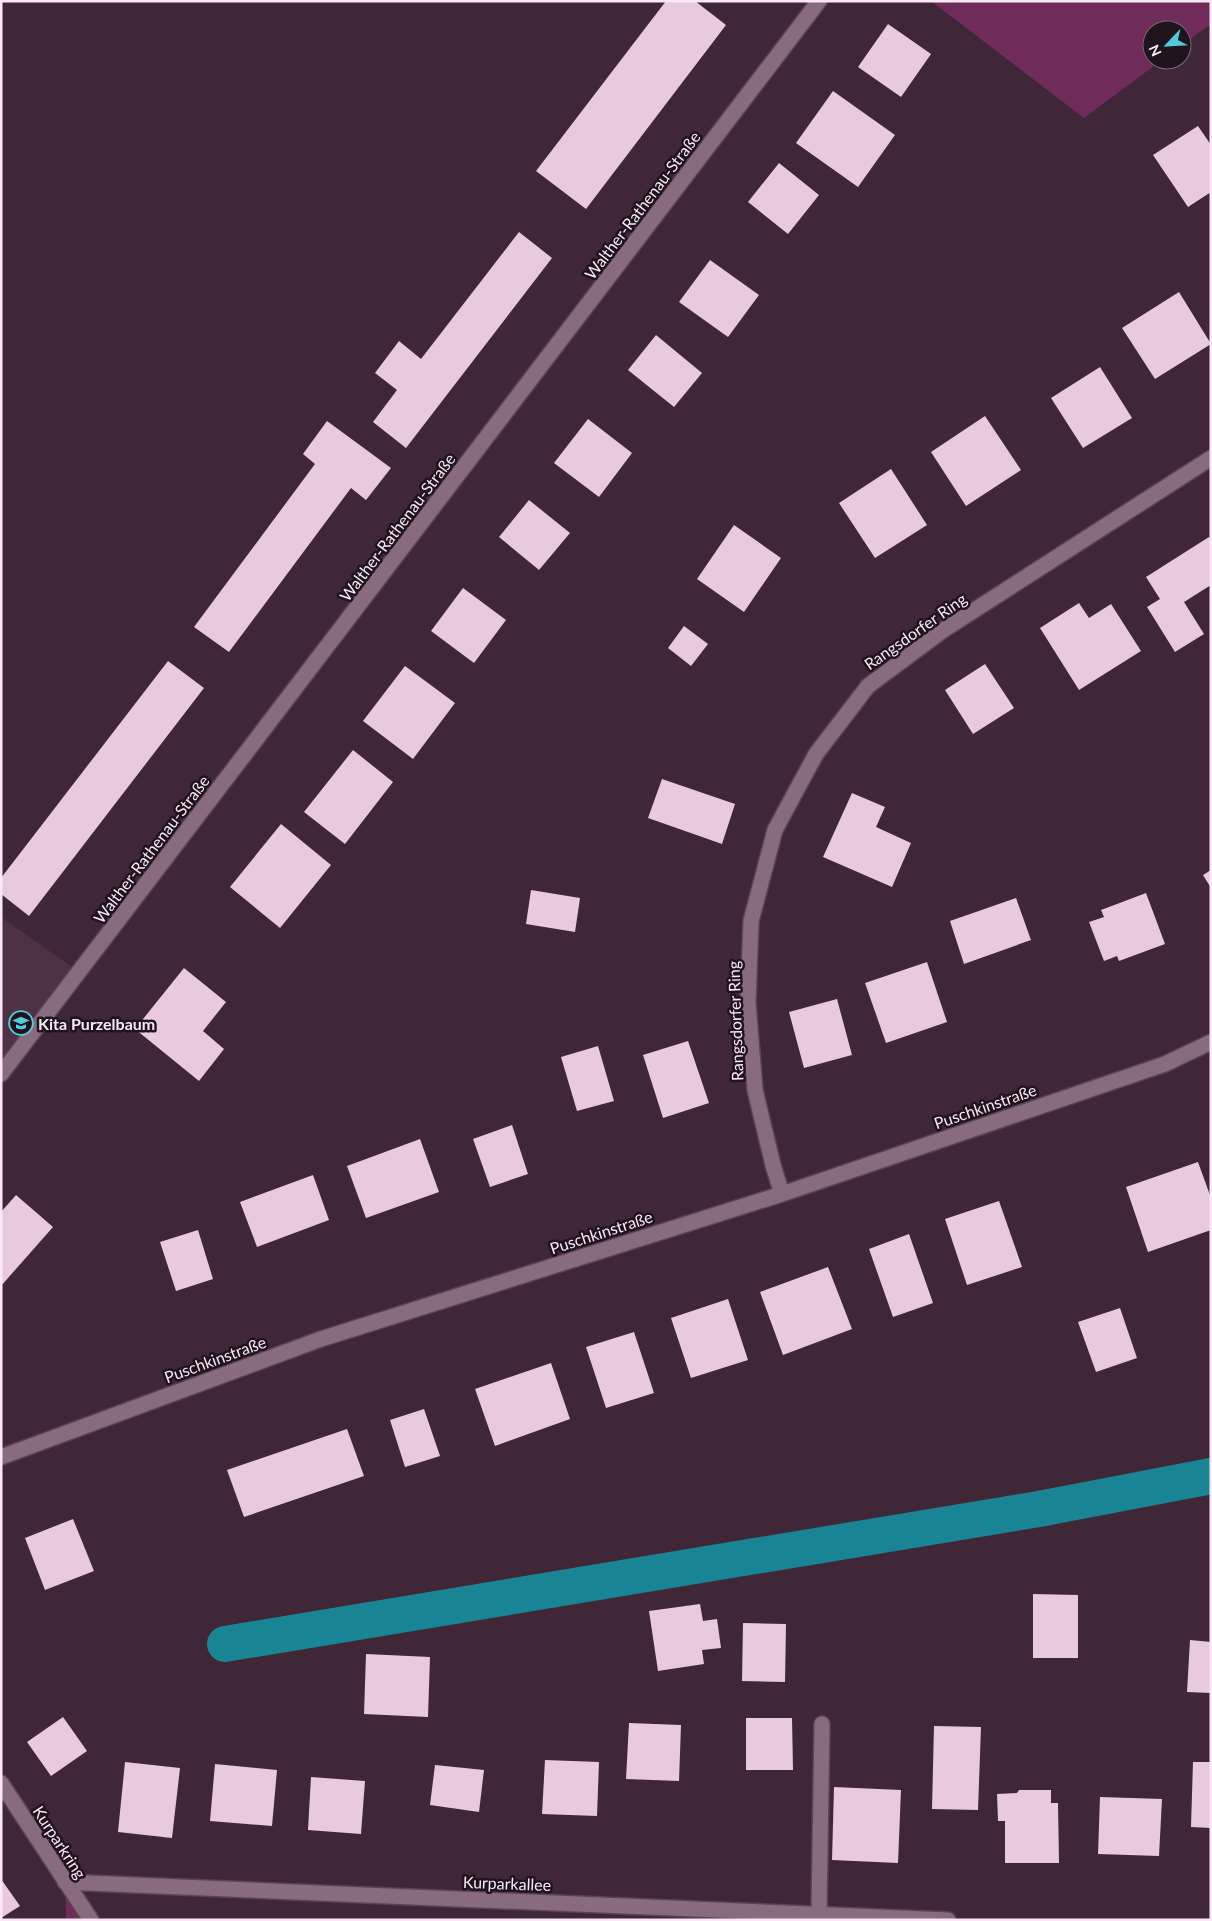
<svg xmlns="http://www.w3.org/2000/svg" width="1212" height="1921" font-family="Lato,sans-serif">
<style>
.built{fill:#4e3145}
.green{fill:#6f2c5b}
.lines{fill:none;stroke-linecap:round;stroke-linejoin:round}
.canal{stroke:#198594;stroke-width:36}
.building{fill:#e9cadd}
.lane-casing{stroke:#594452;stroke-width:18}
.street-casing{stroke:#594452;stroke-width:18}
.lane{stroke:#886b7d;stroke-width:15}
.street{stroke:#886b7d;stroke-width:15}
.labels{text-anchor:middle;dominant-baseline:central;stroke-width:5;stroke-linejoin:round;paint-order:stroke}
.street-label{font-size:16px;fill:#fae9f4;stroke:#1f141c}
.poi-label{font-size:16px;font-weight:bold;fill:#fae9f4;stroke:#1f141c;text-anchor:start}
</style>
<rect width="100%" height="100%" fill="#402737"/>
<path class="built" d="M1,917L79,972L1,1074Z"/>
<path class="green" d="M931,1H1211V24L1182,45V30H1152V60H1162L1084,118Z
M65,1882L91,1920H64L66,1918Z"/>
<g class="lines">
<path class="canal" d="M225,1644L1039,1509L1211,1476"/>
</g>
<path class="building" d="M666,1H695L726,25L586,209L536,171Z
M888,24L931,54L901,97L858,67Z
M833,91L895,135L858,187L796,143Z
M1198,126L1211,145V192L1188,207L1153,155Z
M779,163L819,195L788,234L748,202Z
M519,232L552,258L406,448L373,422L397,390L375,373L399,341L421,359Z
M710,260L759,295L728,337L679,302Z
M1179,292L1211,344L1155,379L1122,328Z
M656,335L702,373L674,407L628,370Z
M1100,367L1132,418L1083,448L1051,398Z
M985,416L1021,470L966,506L931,452Z
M588,419L632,453L599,497L554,463Z
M327,421L391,468L366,500L351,488L229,652L194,627L315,464L303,454Z
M891,469L927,525L875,558L839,503Z
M529,500L570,533L539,570L499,537Z
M734,525L781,558L744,612L697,579Z
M1209,537L1211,540V585L1184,602L1204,634L1175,652L1147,607L1160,599L1146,577Z
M463,588L506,620L474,663L431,631Z
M1079,603L1089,618L1111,604L1141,651L1079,690L1040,628Z
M684,626L708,644L691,666L668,648Z
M168,661L204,688L29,916L1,894V878Z
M985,664L1014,708L973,734L945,690Z
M405,666L455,703L413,759L363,721Z
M353,750L393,782L345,844L304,812Z
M662,779L735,804L722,844L648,818Z
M852,793L885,807L876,827L911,843L892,887L823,857Z
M281,824L331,865L280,928L230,887Z
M1211,870V888L1203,875Z
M531,890L580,898L575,932L526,924Z
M1146,893L1165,944L1119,961L1117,956L1104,961L1089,922L1104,917L1101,910Z
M1016,898L1031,940L964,964L950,921Z
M927,962L947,1022L886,1043L865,983Z
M184,968L226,1002L203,1031L224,1049L199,1081L135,1029Z
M837,999L852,1055L804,1068L789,1012Z
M688,1041L709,1103L663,1118L643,1055Z
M598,1046L614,1101L577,1111L561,1057Z
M512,1125L528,1174L490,1187L473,1139Z
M420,1139L439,1192L366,1218L347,1166Z
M1198,1162L1211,1198V1230L1148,1252L1126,1187Z
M313,1175L329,1220L257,1247L240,1202Z
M16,1195L53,1227L1,1286V1212Z
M999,1201L1022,1267L967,1285L945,1219Z
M198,1230L213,1279L176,1291L160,1242Z
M909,1234L933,1303L893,1317L869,1249Z
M828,1267L852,1329L783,1355L760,1292Z
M728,1299L748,1360L691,1378L671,1318Z
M1120,1308L1137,1358L1096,1372L1078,1322Z
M634,1332L654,1393L606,1408L586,1347Z
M551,1363L570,1419L495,1446L475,1389Z
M424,1409L440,1456L405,1467L390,1420Z
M347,1429L364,1476L244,1517L227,1470Z
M73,1519L94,1571L45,1590L25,1538Z
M1033,1594L1078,1595V1658H1033Z
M700,1604L703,1621L717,1619L721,1648L702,1650L704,1664L658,1671L649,1611Z
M743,1623L786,1624L785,1682L742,1681Z
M1190,1640L1211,1642V1693L1187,1692Z
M366,1654L430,1657L428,1717L364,1714Z
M63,1717L87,1751L51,1776L27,1742Z
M746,1718H792L793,1770H746Z
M629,1723L681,1725L679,1781L626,1779Z
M934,1726L981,1727L978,1810L932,1809Z
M545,1760L599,1762L597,1816L542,1814Z
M125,1762L180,1768L172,1838L118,1832Z
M1193,1762H1211V1828L1191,1827Z
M215,1764L277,1770L272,1826L210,1821Z
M435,1765L484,1770L479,1812L430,1805Z
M311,1777L365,1781L361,1834L308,1830Z
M834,1787L901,1790L898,1863L832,1860Z
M1019,1790H1051V1803H1058L1059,1863H1005V1821H998L997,1794L1017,1793Z
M1100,1797L1162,1799L1159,1856L1098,1854Z
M1,1879L20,1906L1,1918Z"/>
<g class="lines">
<g class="lane-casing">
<path id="lane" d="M819,1914L822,1724"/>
</g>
<g class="street-casing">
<path id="street" d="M1,1074L819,1
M782,1194L773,1165L755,1090L748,1003L751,921L775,830L816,754L868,686L942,631L1211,458
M1,1457L321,1339L782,1194L1165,1064L1211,1042
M1,1783L91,1920
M65,1882L948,1920"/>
</g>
<use href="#lane" class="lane"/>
<use href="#street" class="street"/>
</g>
<defs>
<g id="school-ring" transform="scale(1.25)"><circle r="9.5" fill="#1f141c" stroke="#54cadd" stroke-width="1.5"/><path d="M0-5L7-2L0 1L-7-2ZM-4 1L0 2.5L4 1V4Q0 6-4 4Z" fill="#54cadd"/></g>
</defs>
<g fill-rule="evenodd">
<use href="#school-ring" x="21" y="1023"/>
</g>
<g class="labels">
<g class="street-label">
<text transform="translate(642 205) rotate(-53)">Walther-Rathenau-Straße</text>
<text transform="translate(397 527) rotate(-53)">Walther-Rathenau-Straße</text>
<text transform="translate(915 631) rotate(-35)">Rangsdorfer Ring</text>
<text transform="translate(151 849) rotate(-53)">Walther-Rathenau-Straße</text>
<text transform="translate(735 1021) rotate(-92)">Rangsdorfer Ring</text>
<text transform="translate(985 1106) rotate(-19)">Puschkinstraße</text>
<text transform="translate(601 1232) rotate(-18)">Puschkinstraße</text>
<text transform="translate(215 1359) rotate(-20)">Puschkinstraße</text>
<text transform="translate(60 1842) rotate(57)">Kurparkring</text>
<text transform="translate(507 1883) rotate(2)">Kurparkallee</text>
</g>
<g class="poi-label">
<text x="38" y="1023">Kita Purzelbaum</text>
</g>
</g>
<rect width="1212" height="1921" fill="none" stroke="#fae9f4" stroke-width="5"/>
<g transform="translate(1167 45) rotate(245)"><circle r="24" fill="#1f141c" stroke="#776972"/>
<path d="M0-4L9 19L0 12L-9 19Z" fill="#54cadd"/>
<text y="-8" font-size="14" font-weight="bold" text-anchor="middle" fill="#fae9f4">N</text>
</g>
</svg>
